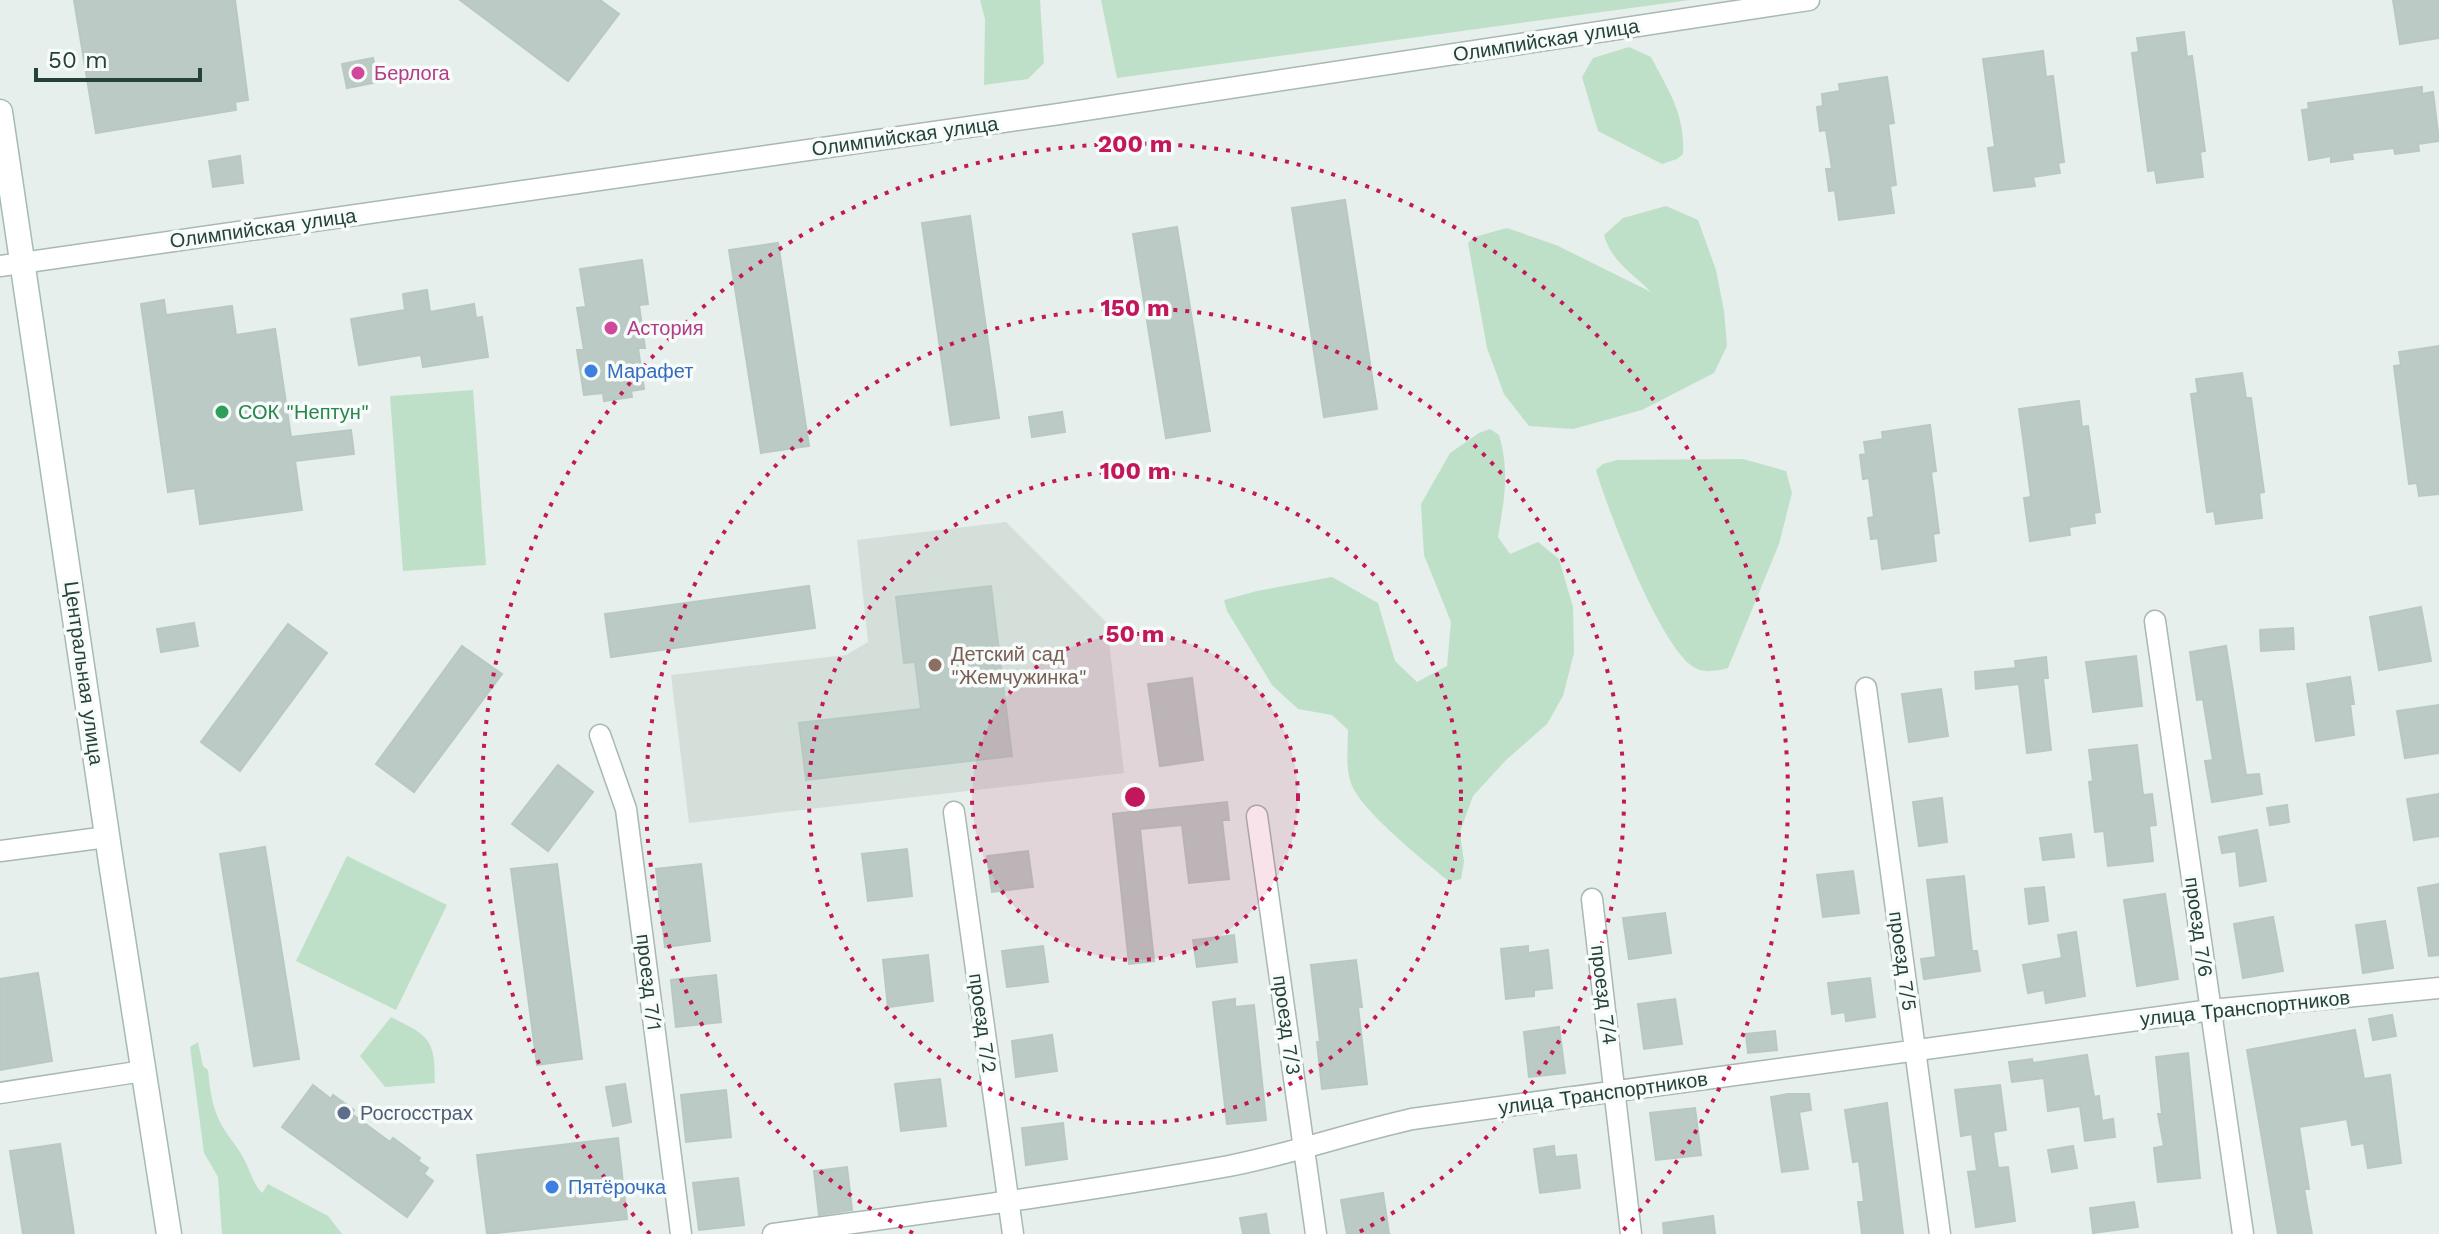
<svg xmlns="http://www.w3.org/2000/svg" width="2439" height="1234" font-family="'Work Sans',sans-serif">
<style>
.built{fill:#d4dfda}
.green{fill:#bfe0c8}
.building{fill:#bbcac4;stroke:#b8c9c2;stroke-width:2}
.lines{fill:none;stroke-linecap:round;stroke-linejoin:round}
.street-casing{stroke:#a8b8b2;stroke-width:23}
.secondary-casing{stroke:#a4bbb3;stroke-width:27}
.street{stroke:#fff;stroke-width:20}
.secondary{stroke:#fff;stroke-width:24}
.ring{fill:none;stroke:#c2185b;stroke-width:4;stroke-dasharray:4 8}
.hotel-dot{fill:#d1479c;stroke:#f7fbf9;stroke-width:3}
.shop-dot{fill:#3f7fe0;stroke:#f7fbf9;stroke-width:3}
.leisure-dot{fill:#2e9e5b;stroke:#f7fbf9;stroke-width:3}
.education-dot{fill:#8d6e63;stroke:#f7fbf9;stroke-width:3}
.service-dot{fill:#5c6f8a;stroke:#f7fbf9;stroke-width:3}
.labels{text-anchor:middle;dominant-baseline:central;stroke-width:7;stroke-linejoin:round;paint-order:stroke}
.street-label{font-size:20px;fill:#24423a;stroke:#f7fbf9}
.hotel-label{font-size:20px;fill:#b23c85;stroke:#f7fbf9;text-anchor:start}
.shop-label{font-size:20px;fill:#366cbe;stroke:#f7fbf9;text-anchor:start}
.leisure-label{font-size:20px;fill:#27864d;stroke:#f7fbf9;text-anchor:start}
.education-label{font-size:20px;fill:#785e54;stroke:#f7fbf9;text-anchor:start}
.service-label{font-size:20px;fill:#4e5e75;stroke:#f7fbf9;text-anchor:start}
.centre{fill:#c2185b;stroke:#f7fbf9;stroke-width:4}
.ring-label{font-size:24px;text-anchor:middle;font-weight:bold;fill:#c2185b;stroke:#f7fbf9;stroke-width:7;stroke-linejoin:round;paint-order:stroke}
</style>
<rect width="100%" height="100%" fill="#e6efeb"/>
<path class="built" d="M1006,522L1107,623L1124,773L689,823L671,675L846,655L868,642L857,540Z"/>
<path class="green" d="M980,0H1040L1044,63L1028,79L984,85L985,19Z
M1101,0H1690L1117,78Z
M1629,47L1651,57C1669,92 1685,113 1683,154L1677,159L1662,164L1598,131L1582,77L1593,58Z
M1666,206L1698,220L1716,270L1724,311L1727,346L1714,373L1642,410L1573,429L1529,426L1504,394L1487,348L1468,243L1474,237L1507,228L1556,245L1651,292C1634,274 1612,263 1604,235L1623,218Z
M473,390L486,565L403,571L390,396Z
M1490,429L1499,435C1510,471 1504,501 1498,537L1510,554L1538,542L1559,559L1573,607L1574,653L1563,696L1547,724L1506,760L1473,796L1460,832L1464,862L1461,879L1450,882C1425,862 1365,814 1352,786C1345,770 1348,748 1348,730L1332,715L1298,709L1272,685L1227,611L1224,600L1257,591L1332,577L1378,603L1395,661L1417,682L1447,666L1451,622L1424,555L1421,504L1450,453L1479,433Z
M1743,459L1786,471L1792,493L1779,544L1728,668C1717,671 1702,674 1692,666C1659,643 1608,511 1596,470L1603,464L1617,460Z
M347,856L447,905L396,1010L296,961Z
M391,1017C429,1036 435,1038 435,1083L385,1087L360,1056Z
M198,1042L203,1066L208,1070C210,1090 212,1108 222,1126C229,1138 238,1147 244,1159C250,1170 253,1184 262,1193L268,1184L328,1216L342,1234H222L218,1177L204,1153L190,1047Z"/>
<path class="building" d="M74,0H235L248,100L235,102L236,110L96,133Z
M460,0H600L619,14L568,81Z
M2393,0H2439V38L2400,44Z
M2184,32L2187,57L2192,56L2205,151L2200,152L2203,177L2157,183L2155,170L2148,171L2132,53L2139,52L2137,38Z
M2043,51L2046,77L2053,76L2064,162L2058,163L2060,173L2033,177L2035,186L1994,191L1988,148L1995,147L1983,59Z
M373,58L378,82L347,88L342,64Z
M1887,77L1894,123L1888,124L1896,185L1890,186L1894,213L1839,220L1835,190L1829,191L1826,169H1832L1826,130L1820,131L1817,107L1823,106L1822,94L1840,91L1839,84Z
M2422,87V94L2433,92L2439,141L2418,144L2419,151L2395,154L2394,148L2352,153L2353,159L2331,162V156L2309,160L2302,110L2309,109L2308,103Z
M240,156L243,183L213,187L209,161Z
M1345,200L1377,409L1324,417L1292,208Z
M970,216L999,418L951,425L922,223Z
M1177,227L1210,431L1166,438L1133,234Z
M778,243L809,446L761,453L729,250Z
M642,260L648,304L639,305L645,348H638L644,389L631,391L632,397L604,401L603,393L584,395L577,350H584L577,308L586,307L580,269Z
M427,290L430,312L474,304L476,318L482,317L488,357L423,367L421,355L359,365L351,319L405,310L403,294Z
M164,300L166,315L232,306L236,335L275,329L291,437L351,430L354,454L295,461L302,510L200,524L195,488L168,492L141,304Z
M2439,346V494L2419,496L2417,483L2409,484L2394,366L2401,365L2399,352Z
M2242,373L2246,398H2251L2256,434L2264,492L2259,493L2262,518L2216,524L2214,511L2207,512L2191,394L2198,393L2196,379Z
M2079,401L2082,427L2088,426L2100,512L2094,513L2095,523L2069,527L2070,535L2030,541L2024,498L2031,497L2019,409Z
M1062,412L1065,432L1032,437L1029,417Z
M1930,425L1936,471L1931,472L1939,533L1933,534L1936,561L1882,569L1878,538L1871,539L1868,518L1874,517L1869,478L1863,479L1860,455L1866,454L1864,442L1883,439L1882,432Z
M809,586L815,628L611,657L605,614Z
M991,586L1012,756L806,780L799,723L921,709L915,662L904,663L896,597Z
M2421,607L2431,661L2379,670L2370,617Z
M194,623L198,646L161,652L157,629Z
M288,624L327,653L240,771L201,742Z
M2293,628L2294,649L2261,651L2260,630Z
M462,646L502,674L414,792L376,764Z
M2226,646L2246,775L2259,774L2262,794L2212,802L2205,761L2213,760L2203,699L2197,700L2190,652Z
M2136,656L2142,706L2093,712L2086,662Z
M2046,657L2048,678H2043L2051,750L2027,753L2019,684L1976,689L1975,672L2016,668L2015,661Z
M2350,677L2354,704H2350L2354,735L2316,741L2307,684Z
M1192,678L1203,760L1160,766L1148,684Z
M1941,689L1948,736L1909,742L1902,694Z
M2439,705V753L2405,758L2397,711Z
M2137,745L2143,795L2152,794L2156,825L2149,826L2153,861L2108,866L2104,831L2095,832L2089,782L2093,781L2089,750Z
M558,765L593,792L548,851L512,824Z
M2439,794V836L2414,840L2407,799Z
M1942,798L1947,842L1919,846L1913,802Z
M1227,802L1229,820H1222L1229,879L1189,883L1182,825L1140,829L1154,961L1129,964L1113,814Z
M2287,805L2289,822L2270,825L2267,808Z
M2257,830L2266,881L2240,886L2236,851L2222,853L2219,837Z
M2071,834L2074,857L2043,860L2040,838Z
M265,847L299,1059L254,1066L220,854Z
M907,849L912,896L868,901L862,854Z
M1028,851L1033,887L992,892L987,856Z
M557,864L582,1059L537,1065L511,869Z
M701,864L710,941L665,947L656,869Z
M1853,871L1859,913L1823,917L1817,875Z
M1964,876L1972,951H1977L1980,971L1924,979L1921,959L1936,957L1927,880Z
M2439,884V955L2429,956L2418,888Z
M2044,887L2048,921L2029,924L2025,889Z
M2165,894L2178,979L2137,986L2124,900Z
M1665,913L1671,953L1629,959L1623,918Z
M2273,917L2283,971L2243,978L2234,924Z
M2385,921L2393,968L2363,973L2356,925Z
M2076,932L2085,996L2046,1003L2044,990L2028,993L2023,965L2062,958L2058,935Z
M1234,935L1237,962L1197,967L1193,940Z
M1043,946L1048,982L1007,987L1002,951Z
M1528,946V953L1548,950L1552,988L1534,990V996L1506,999L1501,949Z
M928,955L933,1001L888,1007L883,960Z
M1356,960L1362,1007H1358L1367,1084L1322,1089L1317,1042H1320L1311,965Z
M38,973L52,1061L0,1070V979Z
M716,975L721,1022L676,1027L671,980Z
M1870,978L1875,1017L1846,1021L1845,1012L1832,1014L1828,983Z
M1235,999V1007L1254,1005L1266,1120L1227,1124L1213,1002Z
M1675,999L1682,1044L1644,1049L1638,1004Z
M2392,1015L2396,1036L2373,1040L2369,1019Z
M1559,1027L1565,1073L1529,1077L1524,1032Z
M2355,1030L2364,1079L2390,1075L2401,1163L2368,1168L2364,1143L2352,1145L2347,1119L2299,1127L2309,1189H2304L2312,1234H2278L2247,1050Z
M1775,1031L1777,1050L1748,1053L1746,1034Z
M1052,1035L1057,1071L1016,1077L1012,1041Z
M2188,1053L2200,1178L2158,1182L2154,1148L2164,1146L2158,1114H2162L2156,1057Z
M2087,1055L2094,1097L2099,1096L2102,1121L2113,1119L2115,1137L2085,1141L2080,1106L2048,1111L2044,1078L2012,1082L2009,1062L2032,1059L2033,1063Z
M940,1079L946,1126L901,1131L895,1084Z
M625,1084L631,1122L613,1126L606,1087Z
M313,1085L331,1099L333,1095L354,1110L352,1114L390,1142L393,1138L420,1158L418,1161L428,1168L424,1174L433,1181L407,1217L282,1127Z
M2000,1085L2006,1130L1993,1132L1998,1168L2008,1167L2015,1221L1976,1227L1968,1172L1977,1171L1972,1134L1961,1136L1955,1090Z
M726,1090L731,1137L686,1142L681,1095Z
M1788,1094H1809L1811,1110L1799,1112L1808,1169L1782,1172L1771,1097Z
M1887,1103L1903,1234H1862L1858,1202H1864L1859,1161L1853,1162L1845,1110Z
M1695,1108L1701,1155L1656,1160L1650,1113Z
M1063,1123L1067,1159L1026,1165L1022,1128Z
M618,1138L627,1219L487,1234L477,1155Z
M60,1144L74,1234H23L10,1151Z
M1554,1146L1555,1157L1576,1155L1580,1188L1540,1193L1534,1149Z
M2073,1146L2077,1168L2052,1172L2048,1150Z
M847,1167L852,1210L819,1215L814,1171Z
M738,1178L744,1225L699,1230L693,1183Z
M1383,1193L1389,1234H1347L1341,1200Z
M2134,1202L2138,1227L2093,1233L2090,1208Z
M1266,1214L1269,1234H1243L1240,1218Z
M1713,1216L1715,1234H1664L1663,1223Z"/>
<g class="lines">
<g class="street-casing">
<path id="street" d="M0,266L1059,114L1809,0
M2155,621L2243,1234
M1866,688L1940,1234
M600,735L626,809L681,1234
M954,812L1013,1234
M1257,816L1316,1234
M0,851L107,837
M1592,899L1631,1234
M0,1093L143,1071
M773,1234C926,1213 1078,1193 1229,1166C1291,1154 1350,1133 1412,1119L2211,1010L2439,988"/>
</g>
<g class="secondary-casing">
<path id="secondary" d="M0,112L112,869L169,1234"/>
</g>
<use href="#street" class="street"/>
<use href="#secondary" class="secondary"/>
</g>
<circle cx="1135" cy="797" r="163" fill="#c2185b" fill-opacity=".12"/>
<g class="ring">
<circle cx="1135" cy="797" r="163"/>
<circle cx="1135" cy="797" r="326"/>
<path d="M913 1233A489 489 0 1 1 1357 1233"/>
<path d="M650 1234A653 653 0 1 1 1620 1234"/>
</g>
<g class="hotel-dot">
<circle cx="358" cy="73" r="8"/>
<circle cx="611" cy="328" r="8"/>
</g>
<g class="shop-dot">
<circle cx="591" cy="371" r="8"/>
<circle cx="552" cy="1187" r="8"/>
</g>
<circle class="leisure-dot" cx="222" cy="412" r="8"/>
<circle class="education-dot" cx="935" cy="665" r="8"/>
<circle class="service-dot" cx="344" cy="1113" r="8"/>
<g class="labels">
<g class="street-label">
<text transform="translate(1546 40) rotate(-9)">Олимпийская улица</text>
<text transform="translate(905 136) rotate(-8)">Олимпийская улица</text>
<text transform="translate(263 228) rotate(-8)">Олимпийская улица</text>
<text transform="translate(84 673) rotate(82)">Центральная улица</text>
<text transform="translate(2199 927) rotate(82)">проезд 7/6</text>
<text transform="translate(1903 961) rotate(82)">проезд 7/5</text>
<text transform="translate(649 982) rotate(83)">проезд 7/1</text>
<text transform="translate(1604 995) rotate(83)">проезд 7/4</text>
<text transform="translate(2245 1008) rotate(-6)">улица Транспортников</text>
<text transform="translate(983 1023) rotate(82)">проезд 7/2</text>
<text transform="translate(1287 1025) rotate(82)">проезд 7/3</text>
<text transform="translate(1603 1093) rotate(-8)">улица Транспортников</text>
</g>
<g class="hotel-label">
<text x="374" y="73">Берлога</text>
<text x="627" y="328">Астория</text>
</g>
<g class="shop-label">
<text x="607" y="371">Марафет</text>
<text x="568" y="1187">Пятёрочка</text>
</g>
<g class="leisure-label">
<text x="238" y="412">СОК "Нептун"</text>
</g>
<g class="education-label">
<text x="951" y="654">Детский сад<tspan x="951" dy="23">"Жемчужинка"</tspan></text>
</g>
<g class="service-label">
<text x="360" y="1113">Росгосстрах</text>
</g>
</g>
<circle cx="1135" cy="797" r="12" class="centre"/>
<g class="ring-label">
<text x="1135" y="152">200 m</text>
<text x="1135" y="316">150 m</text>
<text x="1135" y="479">100 m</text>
<text x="1135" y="642">50 m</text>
</g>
<path d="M36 68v12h164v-12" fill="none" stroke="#24423a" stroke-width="4"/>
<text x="48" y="68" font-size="24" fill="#24423a" stroke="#f7fbf9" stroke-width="6" paint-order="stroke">50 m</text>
</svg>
